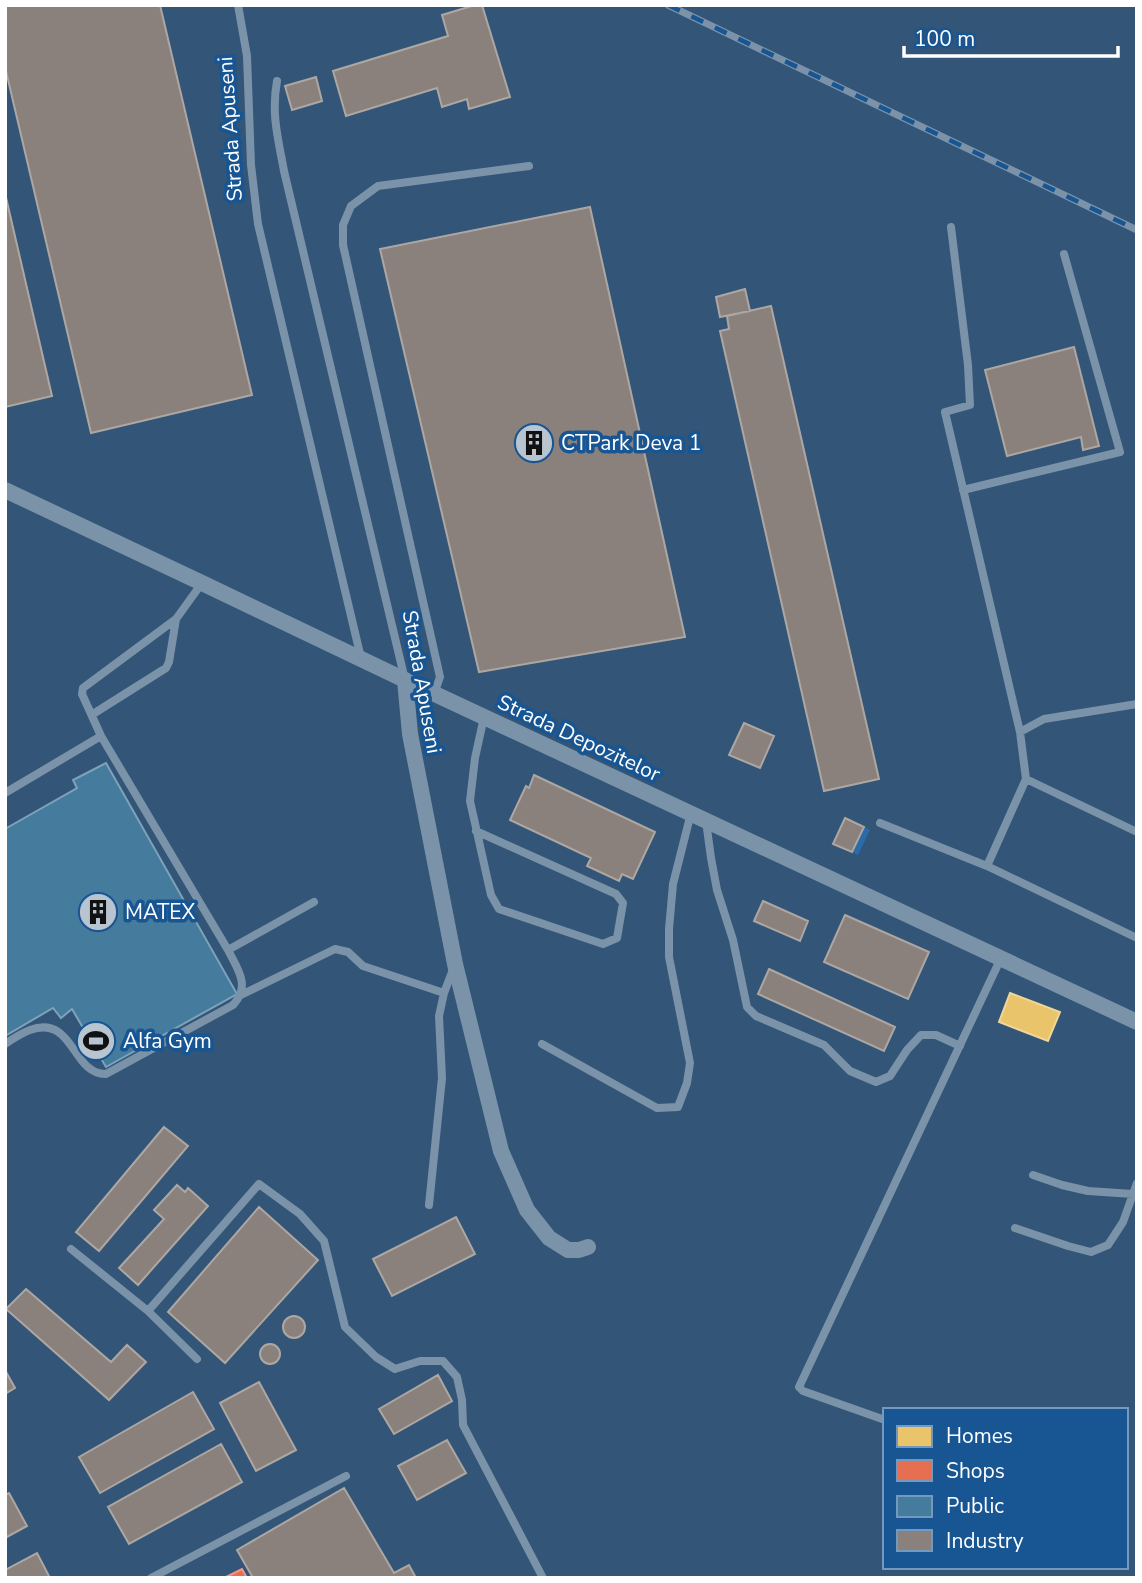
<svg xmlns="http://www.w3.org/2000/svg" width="1142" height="1583" font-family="'Nunito Sans',sans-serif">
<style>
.green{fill:#2a6ca9}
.homes{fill:#e9c46a;stroke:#f0d697;stroke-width:2}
.shops{fill:#e76f51;stroke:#ee9a85;stroke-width:2}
.public{fill:#457b9d;stroke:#7da3ba;stroke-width:2}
.industry{fill:#8a817c;stroke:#ada7a3;stroke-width:2}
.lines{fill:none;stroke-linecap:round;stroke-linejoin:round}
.service{stroke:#7b93a9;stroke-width:8}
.minor{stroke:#7b93a9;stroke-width:16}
.rail-casing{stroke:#7c92a9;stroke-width:7}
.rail{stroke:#175593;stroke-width:4.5;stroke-dasharray:13;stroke-linecap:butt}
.labels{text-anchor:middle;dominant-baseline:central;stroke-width:7;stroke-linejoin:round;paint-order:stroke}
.street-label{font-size:21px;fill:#fff;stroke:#175593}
.poi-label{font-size:21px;fill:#fff;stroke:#175593;text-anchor:start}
</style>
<rect width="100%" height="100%" fill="#357"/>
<path class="green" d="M864,827L870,830L858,855L852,852Z"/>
<path class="homes" d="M1010,993L1060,1012L1048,1041L999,1022Z"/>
<path class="shops" d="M242,1569L247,1578H224Z"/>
<path class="public" d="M106,763L237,994L106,1067L72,1009L61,1018L53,1008L5,1036V829L77,788L73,780Z"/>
<path class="industry" d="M5,5H160L252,395L91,433L5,67Z
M475,5H482L510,97L469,109L467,99L442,107L437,88L346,116L333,71L448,36L442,15Z
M316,77L322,101L292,110L285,86Z
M5,193L52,396L5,407Z
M590,207L685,637L479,672L380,249Z
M745,289L750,311L720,317L716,297Z
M771,306L879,779L824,791L720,331L729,329L727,316Z
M1074,347L1099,446L1083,450L1081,437L1007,456L985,370Z
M744,723L774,736L760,768L729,755Z
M534,775L655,832L633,879L622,874L619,881L587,866L591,858L510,820L526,786L529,788Z
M845,818L864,827L852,852L833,844Z
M763,901L808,921L800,941L754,921Z
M845,915L929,952L908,999L824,962Z
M769,969L895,1027L884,1051L758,994Z
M164,1127L188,1146L99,1251L76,1232Z
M177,1185L185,1192L188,1188L208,1206L138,1285L119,1268L164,1219L154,1210Z
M259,1207L318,1260L225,1363L168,1312Z
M456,1217L475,1254L392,1296L373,1259Z
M26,1289L111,1362L127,1345L146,1362L109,1400L6,1309Z
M283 1327a11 11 0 1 1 22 0a11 11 0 1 1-22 0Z
M260 1354a10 10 0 1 1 20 0a10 10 0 1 1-20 0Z
M5,1370L15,1388L5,1394Z
M438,1375L452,1401L394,1434L379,1409Z
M259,1382L296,1450L256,1471L220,1403Z
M193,1392L214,1429L100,1493L79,1457Z
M447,1440L466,1473L417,1500L398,1466Z
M221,1444L242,1482L129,1544L108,1507Z
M344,1488L394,1573L409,1565L416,1578H253L237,1550Z
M9,1493L27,1526L5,1538V1495Z
M37,1553L50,1578H5V1570Z"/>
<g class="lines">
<path class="service" d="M238,5L247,56L251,165L258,224L361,658
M277,81C271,114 278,138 284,171L405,680
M963,490L1120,452L1064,254
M434,694L440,677L343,245V225L351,206L378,186L529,166
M93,714L166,668L169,662L176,619
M1020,732L1044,719L1137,704
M1026,779L1137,832
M5,793L101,736
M706,821L711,858L717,890L733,940L747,1007L756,1016L824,1045L850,1071L876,1082L890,1076L907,1050L921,1035H936L960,1046
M880,823L987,866L1026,779L1020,732L945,412L970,405L968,365L951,227
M476,831L616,894L623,903L617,938L603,944L499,909L491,895L470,801L475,758L484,717
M987,866L1137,938
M228,950L314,902
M241,995L335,949L348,952L363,966L444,993
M5,1044C13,1039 21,1033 30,1030C74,1014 72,1075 106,1074L233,1005C251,986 238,970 228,950L101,736L82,694L83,688L176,619L202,583
M542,1044L657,1108L678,1107L687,1083L690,1063L669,957V929L673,884L691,813
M1033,1175L1062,1185L1088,1191L1133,1194L1137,1183
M429,1205L442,1078L439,1016L444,993L454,967
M1015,1228L1068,1246L1091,1252L1108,1245L1123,1222L1133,1194
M71,1249L148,1311L197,1359
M148,1311L259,1184L300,1214L324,1241L345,1327L376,1357L395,1369L420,1361H443L457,1377L462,1400L463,1425L543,1578
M885,1420L803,1391L799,1387L1001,958
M151,1578L346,1476"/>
<path class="minor" d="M5,490L202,583L405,680L1137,1022
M405,680L410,734L455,964L501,1151L527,1210L549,1238L568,1250H579L588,1247"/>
<g class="rail-casing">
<path id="rail" d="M668,5L1137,230"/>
</g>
<use href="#rail" class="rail"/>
</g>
<defs>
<g id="building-disc" transform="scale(2.0125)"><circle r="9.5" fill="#b8c4cf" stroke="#175593"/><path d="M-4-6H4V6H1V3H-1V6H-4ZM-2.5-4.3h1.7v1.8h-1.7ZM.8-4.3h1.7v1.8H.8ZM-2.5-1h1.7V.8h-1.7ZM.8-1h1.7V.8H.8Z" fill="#111"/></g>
<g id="stadium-disc" transform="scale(2.0125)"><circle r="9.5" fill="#b8c4cf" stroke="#175593"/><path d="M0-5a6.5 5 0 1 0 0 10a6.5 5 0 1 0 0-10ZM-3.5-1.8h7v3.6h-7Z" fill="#111"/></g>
</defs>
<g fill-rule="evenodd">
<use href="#building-disc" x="534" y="443"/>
<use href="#building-disc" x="98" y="912"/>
<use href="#stadium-disc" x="96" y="1041"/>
</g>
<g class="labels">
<g class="street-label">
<text transform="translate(230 129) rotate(-94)">Strada Apuseni</text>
<text transform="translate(422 682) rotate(80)">Strada Apuseni</text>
<text transform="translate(579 738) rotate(25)">Strada Depozitelor</text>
</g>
<g class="poi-label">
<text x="561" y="443">CTPark Deva 1</text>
<text x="125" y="912">MATEX</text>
<text x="123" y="1041">Alfa Gym</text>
</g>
</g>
<rect width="1142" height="1583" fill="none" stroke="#ffffff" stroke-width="14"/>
<rect x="883" y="1408" width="245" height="161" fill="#175593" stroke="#7499be" stroke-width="2"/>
<rect x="897" y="1426" width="35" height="21" fill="#e9c46a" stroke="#7499be" stroke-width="2"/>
<text x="946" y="1443" font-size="21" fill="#ffffff">Homes</text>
<rect x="897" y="1460" width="35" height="21" fill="#e76f51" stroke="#7499be" stroke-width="2"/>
<text x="946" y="1478" font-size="21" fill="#ffffff">Shops</text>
<rect x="897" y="1496" width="35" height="21" fill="#457b9d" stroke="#7499be" stroke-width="2"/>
<text x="946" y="1513" font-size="21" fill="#ffffff">Public</text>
<rect x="897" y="1530" width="35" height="21" fill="#8a817c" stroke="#7499be" stroke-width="2"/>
<text x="946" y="1548" font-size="21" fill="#ffffff">Industry</text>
<path d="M904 46v10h214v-10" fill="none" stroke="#ffffff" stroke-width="3.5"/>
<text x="914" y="46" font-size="21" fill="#ffffff" stroke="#175593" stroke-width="5" paint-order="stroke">100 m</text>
</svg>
